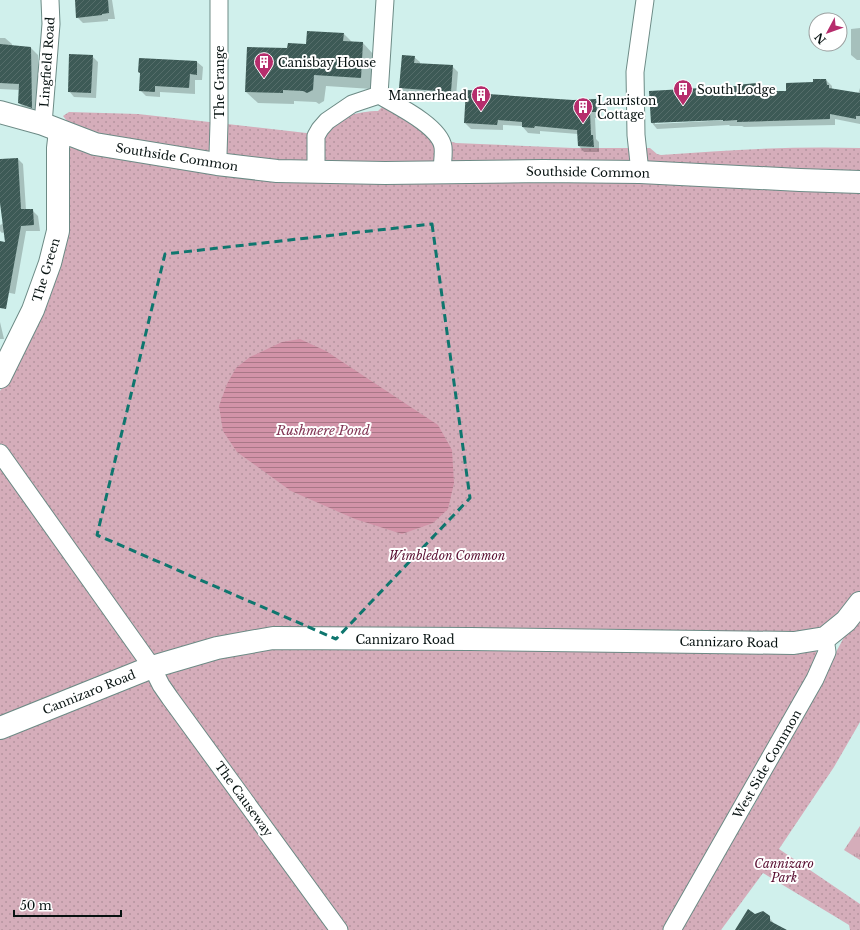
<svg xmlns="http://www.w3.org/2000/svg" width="860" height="930" font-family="'Libre Baskerville',serif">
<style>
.grass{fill:url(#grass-tufts)}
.park{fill:url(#park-dots)}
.water{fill:url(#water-rules)}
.shadow{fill:#0003;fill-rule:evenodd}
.building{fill:url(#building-hatch)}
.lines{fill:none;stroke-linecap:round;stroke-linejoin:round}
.street-casing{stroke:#6c8a85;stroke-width:19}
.secondary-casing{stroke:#6c8a85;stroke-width:24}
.street{stroke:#fff;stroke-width:17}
.secondary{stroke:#fff;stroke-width:22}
.marked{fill:none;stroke:#0f766e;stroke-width:3;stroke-dasharray:8 5;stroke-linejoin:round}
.labels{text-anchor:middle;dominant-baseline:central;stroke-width:4;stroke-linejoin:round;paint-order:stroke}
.street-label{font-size:12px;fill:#071211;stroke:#fff}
.poi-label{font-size:12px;fill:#071211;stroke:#fff;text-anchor:start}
.park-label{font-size:12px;font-style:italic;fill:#5a1032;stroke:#fff}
.water-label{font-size:13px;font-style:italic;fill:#833655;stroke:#fff}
</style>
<defs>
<pattern id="grass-tufts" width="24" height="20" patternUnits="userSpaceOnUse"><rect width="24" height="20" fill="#d5adba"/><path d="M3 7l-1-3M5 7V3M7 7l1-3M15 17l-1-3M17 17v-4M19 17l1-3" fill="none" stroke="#b5949f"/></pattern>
<pattern id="park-dots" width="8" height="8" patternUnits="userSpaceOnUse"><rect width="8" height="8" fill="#d5adba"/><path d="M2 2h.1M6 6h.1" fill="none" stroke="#b5949f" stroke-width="1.8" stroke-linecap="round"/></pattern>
<pattern id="water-rules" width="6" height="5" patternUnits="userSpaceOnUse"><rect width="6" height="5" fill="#d293a8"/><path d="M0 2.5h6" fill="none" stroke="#a87787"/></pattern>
<pattern id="building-hatch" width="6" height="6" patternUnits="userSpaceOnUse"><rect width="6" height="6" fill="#3d5a56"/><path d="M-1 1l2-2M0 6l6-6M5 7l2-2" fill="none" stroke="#556d6a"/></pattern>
</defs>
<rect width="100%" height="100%" fill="#d0f0ec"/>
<path class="grass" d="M860,826V860L844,850Z"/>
<path class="park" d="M384,105L415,124L429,136L456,143L573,148H650L657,154L661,155C728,150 794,146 860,148V175L262,161L99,137L68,122L63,116L69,112L138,114L324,135C333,117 360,111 378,111Z
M69,147L104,156L235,176L291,183L622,178L860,188V593L816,640L817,660L664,930H0V391L44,309L67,153Z
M860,613V722L834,767L779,849L860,904V930H850L849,925L763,873L721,930H678L753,807L850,626Z"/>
<path class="water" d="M300,339L326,351L438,425L452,450L454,483L448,509L433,523L402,534L355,519L291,491L237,452L223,431L219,406L227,384L236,368L250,357L282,342Z"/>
<path class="shadow" d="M76,0H112L115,19H108V21L83,23L77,17Z
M860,28V60H857L851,55V29Z
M344,34L352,42L363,43L374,55L372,89L326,86L324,101L319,104L316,102L294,101V104L258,103L246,92L288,50Z
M0,38H5L12,44V46L31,48L38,55V114L26,110L19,103L20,90L0,89Z
M92,56L98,62L96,98L74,97L69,91Z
M414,57L420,62V64L452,66L458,72L456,97L406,93L400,88Z
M197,62L203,67L202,80H195V94L160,92V97L146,96L140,90L141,74L139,72Z
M826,80L832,86V89L858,94L860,88V124L835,119V125L744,127L742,126H730L729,125L657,129L652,123L737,87L757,84L764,92H787ZM728,118V120L655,124V122Z
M488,92L490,95L573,101L596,100L601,106L602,117L595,118L596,139L599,142V152H584L579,146L578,134L540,131V134L528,133L522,126L503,125V130L471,129L465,123Z
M18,159L23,164L26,210H32L38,216L40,231H26L15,294L0,291V242L6,243L5,232L2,233L0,231V225L6,222L0,190V160Z
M0,322L4,339H0Z
M755,915L769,917L775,925L785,930H736Z"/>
<path class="building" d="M75,0H108L109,13L102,14V15L76,18Z
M307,31L344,33L343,41L363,42L361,78L314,75L313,90L307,93L303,91L283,90V93L245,92L247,47L287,48L288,43L306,44Z
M0,44L31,47L32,108L18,103L19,84L0,83Z
M69,54L93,55L91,93L68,92Z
M402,55L415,56L414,63L453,65L451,92L399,88Z
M139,58L197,61V75L190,74L189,88L155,86V92L139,91L140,73L138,72Z
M813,79H826L827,85H829V88L860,93V116H856V119L830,114V119L737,122V120L723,121V120L651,123L649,91L736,86V85L757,83L758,87H760L761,91H786V83L813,82Z
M466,90L488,91V94L543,98L573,100L596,99L597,112H590L591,135H593L594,147L578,146L577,130L535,126L534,128L522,127V122L498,120L497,125L464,123Z
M18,158L21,209H33L34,225L21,226L6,309L0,308V241L5,242L0,203V159Z
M748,909L755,914L763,911L770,916V921L787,930H735Z"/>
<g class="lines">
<g class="street-casing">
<path id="street" d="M385,0L379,95C396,105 440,126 443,147C444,155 442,164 442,172
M43,124L51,24L50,0
M217,164L218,155L219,123V0
M316,171V136L320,129L327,121L352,104L379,95
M640,172L636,135L635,72L645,0
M0,453L152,667L161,685L170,698L339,930
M672,930L815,679L827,652L825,638"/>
</g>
<g class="secondary-casing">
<path id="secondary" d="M0,112L43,124L95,144L217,164L277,171L385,173L543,171L640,172L800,180L860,182
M0,377L33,310L50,263L58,231V148L60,131
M0,728L152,667L217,648L273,638L470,639L794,643L825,638L846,621L860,603"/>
</g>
<use href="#street" class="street"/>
<use href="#secondary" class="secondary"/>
</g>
<path class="marked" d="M432,224L470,498L336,639L97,535L165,254Z"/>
<defs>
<g id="building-pin" transform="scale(1)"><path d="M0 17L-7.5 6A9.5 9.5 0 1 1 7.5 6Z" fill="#b62d6c" stroke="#fff"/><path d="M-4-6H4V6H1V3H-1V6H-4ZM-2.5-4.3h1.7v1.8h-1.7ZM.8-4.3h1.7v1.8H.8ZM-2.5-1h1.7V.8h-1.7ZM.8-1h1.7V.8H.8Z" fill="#fff"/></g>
</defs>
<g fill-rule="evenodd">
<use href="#building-pin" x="264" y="62"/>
<use href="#building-pin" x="683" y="89"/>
<use href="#building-pin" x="481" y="95"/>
<use href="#building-pin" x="583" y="107"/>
</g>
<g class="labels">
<g class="street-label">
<text transform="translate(47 62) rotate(-86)">Lingfield Road</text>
<text transform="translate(219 82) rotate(-90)">The Grange</text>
<text transform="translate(177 157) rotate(9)">Southside Common</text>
<text transform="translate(588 172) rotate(1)">Southside Common</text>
<text transform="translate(46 270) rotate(-73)">The Green</text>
<text x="405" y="639">Cannizaro Road</text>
<text transform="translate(729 642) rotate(1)">Cannizaro Road</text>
<text transform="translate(89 692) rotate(-22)">Cannizaro Road</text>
<text transform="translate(767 764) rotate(-60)">West Side Common</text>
<text transform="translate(244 799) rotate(54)">The Causeway</text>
</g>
<g class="poi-label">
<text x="278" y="62">Canisbay House</text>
<text x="697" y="89">South Lodge</text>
<text x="467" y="95" text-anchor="end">Mannerhead</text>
<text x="597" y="100">Lauriston<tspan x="597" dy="14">Cottage</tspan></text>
</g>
<g class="park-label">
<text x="447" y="555">Wimbledon Common</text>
<text x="784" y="863">Cannizaro<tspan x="784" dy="14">Park</tspan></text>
</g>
<g class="water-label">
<text x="323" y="430">Rushmere Pond</text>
</g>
</g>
<g transform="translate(828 32) rotate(229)"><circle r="19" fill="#ffffff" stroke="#9ca0a0"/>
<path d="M0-3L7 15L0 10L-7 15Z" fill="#b62d6c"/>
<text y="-6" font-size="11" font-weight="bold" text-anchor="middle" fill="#071211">N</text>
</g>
<path d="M14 910v6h107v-6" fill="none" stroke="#071211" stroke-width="2"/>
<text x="20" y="910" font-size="12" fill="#071211" stroke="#ffffff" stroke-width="3" paint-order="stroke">50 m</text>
</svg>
